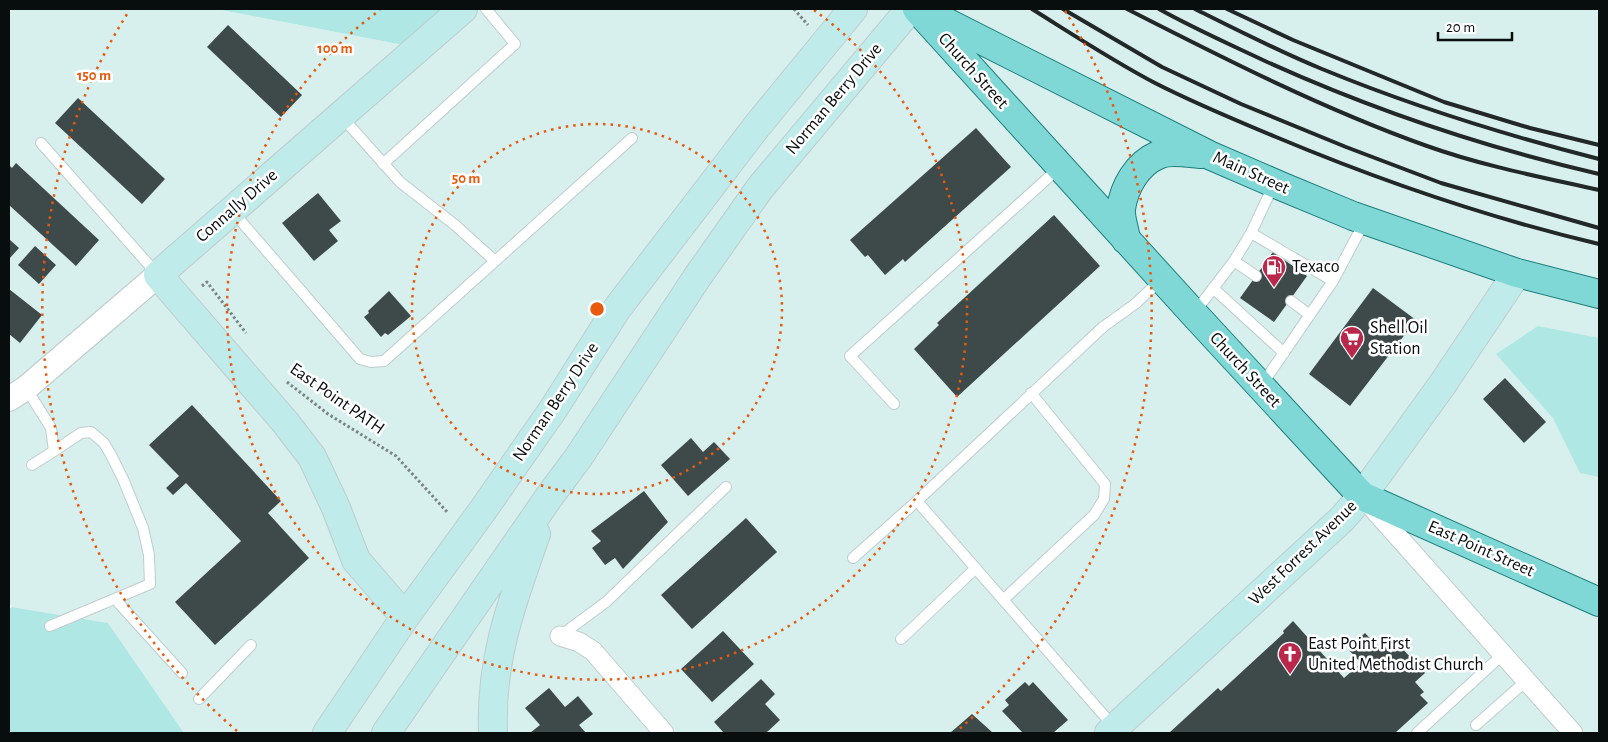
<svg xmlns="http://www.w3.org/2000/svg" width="1608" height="742" font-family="'Alegreya Sans',sans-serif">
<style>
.built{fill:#d7efed}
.green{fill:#afe7e5}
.building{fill:#3e4a4a}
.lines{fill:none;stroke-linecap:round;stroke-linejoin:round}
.service-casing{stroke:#bfcdcd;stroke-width:12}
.minor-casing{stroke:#bfcdcd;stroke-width:21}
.tertiary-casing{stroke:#bfcdcd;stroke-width:26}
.secondary-casing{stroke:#bfcdcd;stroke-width:30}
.primary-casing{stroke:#1d7f7d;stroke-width:30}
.path{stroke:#7a8484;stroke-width:3;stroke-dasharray:2.5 2.5;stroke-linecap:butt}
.service{stroke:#fff;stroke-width:10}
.minor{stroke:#fff;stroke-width:19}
.tertiary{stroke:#fff;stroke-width:24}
.secondary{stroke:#bfebea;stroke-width:28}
.primary{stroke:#7fd7d6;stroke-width:28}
.rail{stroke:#222828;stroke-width:4}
.ring{fill:none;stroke:#e8590c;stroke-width:2.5;stroke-dasharray:2.5 5}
.labels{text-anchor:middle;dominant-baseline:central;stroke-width:5;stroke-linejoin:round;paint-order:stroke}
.street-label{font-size:18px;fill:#080d0d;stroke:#fff}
.poi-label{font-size:18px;fill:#080d0d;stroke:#fff;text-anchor:start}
.centre{fill:#e8590c;stroke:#fff;stroke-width:2.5}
.ring-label{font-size:15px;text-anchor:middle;font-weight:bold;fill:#e8590c;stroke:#fff;stroke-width:5;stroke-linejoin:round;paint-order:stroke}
</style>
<rect width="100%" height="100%" fill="#ecfbfa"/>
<path class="built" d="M9,9H216L419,48L471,9H1599V733H184L108,623L12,607L9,602Z"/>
<path class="green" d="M216,9H471L419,48Z
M1538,326L1599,338V477L1580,473L1553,418L1496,354Z
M12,607L108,623L184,733H9V609Z"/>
<path class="building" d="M228,25L302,95L281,117L207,47Z
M78,98L165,179L142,204L55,123Z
M976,128L1011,167L905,262L903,259L885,275L868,255L865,257L850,240Z
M16,163L99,240L76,266L9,205V165L12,168Z
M318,193L341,221L329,230L338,241L314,261L282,223Z
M1054,215L1100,266L957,397L914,349L939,325L937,323Z
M9,239L19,248L9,259Z
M35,246L56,265L39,284L18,265Z
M1273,252L1307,276L1274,322L1240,298Z
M1373,288L1416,320L1350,406L1309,374Z
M9,289L42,315L20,343L9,334Z
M389,291L411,316L388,335L385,333L381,337L364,317L369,313L368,311Z
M1505,378L1546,422L1524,443L1483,399Z
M192,405L281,501L268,513L309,558L215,645L175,602L241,541L186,483L173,495L166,488L179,476L149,445Z
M691,438L703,452L714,442L730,459L688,496L661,465Z
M644,491L668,522L623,569L615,558L605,565L592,548L601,541L591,531Z
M746,518L777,552L692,629L661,595Z
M1293,621L1344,678L1361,663L1348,649L1365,633L1378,647L1382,644L1391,653L1399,645L1425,673L1415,682L1424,692L1420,695L1428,703L1395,733H1169L1218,688L1221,691L1284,633L1283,631Z
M723,631L754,664L712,702L681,669Z
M761,679L775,694L765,704L780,720L766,733H724L714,722Z
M1025,682L1029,686L1033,682L1068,720L1053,733H1023L1002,711L1009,705L1005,700Z
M549,688L565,707L578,696L593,714L579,725L586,733H530L540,725L525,708Z
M972,714L993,733H950Z"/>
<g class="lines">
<g class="service-casing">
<path id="service" d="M342,117L400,182L455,225L495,261
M41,143L157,274
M383,164L515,44L486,9
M233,212L360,359L371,362L384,361L632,138
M1251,233L1333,281
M1234,261L1256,276
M1213,288L1284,353
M1291,301L1310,315
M1195,312L1234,261L1251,233L1274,184
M1261,386L1333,281L1365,221
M26,388L51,428L54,451L32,465
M894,404L850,356L1059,168
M853,558L917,501
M115,599L182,673
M1003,600L1094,515L1104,499L1105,484L1031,393
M50,626L150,584L149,555L143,528L123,479L111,455L104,443L91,432L81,433L54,451
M560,636L606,602L726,487
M901,639L976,568
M199,699L251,645
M1476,725L1526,681
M1114,727L917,501L1103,327L1135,304L1162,279
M1417,733L1502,655"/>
</g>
<g class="minor-casing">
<path id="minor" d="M1368,503L1573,733
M560,636L579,642L593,651L664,733"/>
</g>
<g class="tertiary-casing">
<path id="tertiary" d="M9,399L26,388L158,275"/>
</g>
<g class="secondary-casing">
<path id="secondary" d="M405,617L356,560L336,508L312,457L285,422L158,275L463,9
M327,733L405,617L483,510L554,408L616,310L757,126L853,9
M386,733L549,497L578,458L698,276L760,188L910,9
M493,733C490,659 512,602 536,534
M1109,733L1342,519L1362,496L1442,385L1517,273"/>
</g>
<g class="primary-casing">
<path id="primary" d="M917,9L1194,314L1362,496L1599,602
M928,13L1209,155L1283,187L1353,216L1517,273L1599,294
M1126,240C1125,230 1120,218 1121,209C1124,187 1137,164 1158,155C1170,149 1187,153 1200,154"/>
</g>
<path class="path" d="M794,9L808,25
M202,286L207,282L246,333
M287,382L328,414L396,456L448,513"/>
<use href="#service" class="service"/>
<use href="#minor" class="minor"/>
<use href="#tertiary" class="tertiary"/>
<use href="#secondary" class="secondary"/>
<use href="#primary" class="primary"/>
<path class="rail" d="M1032,9C1072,34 1113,61 1155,83C1194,103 1235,120 1276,137C1381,181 1489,218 1599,244
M1063,9L1162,67L1241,104L1346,147L1441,183L1599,228
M1127,9C1225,59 1323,109 1427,146C1483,166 1541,177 1599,190
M1159,9C1193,28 1229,44 1265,61C1373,110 1483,147 1599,174
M1195,9C1237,30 1278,51 1322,69C1412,106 1505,135 1599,159
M1227,9L1293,40L1444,102L1530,128L1599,145"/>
</g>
<g class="ring">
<circle cx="597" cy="309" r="185"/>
<path d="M814 10A370 370 0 1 1 380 10"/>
<path d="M237 731A555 555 0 0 1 129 11M1065 11A555 555 0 0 1 957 731"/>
</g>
<defs>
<g id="fuel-pin" transform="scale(1.25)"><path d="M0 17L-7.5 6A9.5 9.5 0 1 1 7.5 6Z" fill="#b9284b" stroke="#fff"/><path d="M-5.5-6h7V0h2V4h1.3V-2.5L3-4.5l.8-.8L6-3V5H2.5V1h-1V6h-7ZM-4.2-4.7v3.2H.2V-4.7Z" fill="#fff"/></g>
<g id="supermarket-pin" transform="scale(1.25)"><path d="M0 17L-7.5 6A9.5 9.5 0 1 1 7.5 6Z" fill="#b9284b" stroke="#fff"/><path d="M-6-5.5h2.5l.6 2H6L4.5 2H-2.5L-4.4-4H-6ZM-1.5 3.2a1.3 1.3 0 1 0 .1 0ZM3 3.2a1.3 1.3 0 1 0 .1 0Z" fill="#fff"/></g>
<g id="church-pin" transform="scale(1.25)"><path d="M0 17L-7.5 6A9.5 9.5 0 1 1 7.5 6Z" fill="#b9284b" stroke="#fff"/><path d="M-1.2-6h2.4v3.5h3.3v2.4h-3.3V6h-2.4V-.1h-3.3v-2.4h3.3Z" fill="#fff"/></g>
</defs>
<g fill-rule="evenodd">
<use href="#fuel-pin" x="1274" y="267"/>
<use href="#supermarket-pin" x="1352" y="338"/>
<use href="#church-pin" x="1290" y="654"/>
</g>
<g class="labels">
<g class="street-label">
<text transform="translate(973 71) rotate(48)">Church Street</text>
<text transform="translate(834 99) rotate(-50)">Norman Berry Drive</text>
<text transform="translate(1251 173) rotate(24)">Main Street</text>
<text transform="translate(237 206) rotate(-41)">Connally Drive</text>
<text transform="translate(1245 370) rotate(47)">Church Street</text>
<text transform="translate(337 399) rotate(35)">East Point PATH</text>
<text transform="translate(556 402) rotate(-56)">Norman Berry Drive</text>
<text transform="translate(1481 549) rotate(24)">East Point Street</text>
<text transform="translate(1303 553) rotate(-44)">West Forrest Avenue</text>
</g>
<g class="poi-label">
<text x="1292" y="267">Texaco</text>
<text x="1370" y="328">Shell Oil<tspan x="1370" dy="21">Station</tspan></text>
<text x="1308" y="644">East Point First<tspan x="1308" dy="21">United Methodist Church</tspan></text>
</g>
</g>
<circle cx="597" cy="309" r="8" class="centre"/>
<g class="ring-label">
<text x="335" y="53">100 m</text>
<text x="94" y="80">150 m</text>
<text x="466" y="183">50 m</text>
</g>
<rect width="1608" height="742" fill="none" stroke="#080d0d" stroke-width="20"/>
<path d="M1438 32v8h74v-8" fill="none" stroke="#080d0d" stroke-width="2.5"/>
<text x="1446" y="32" font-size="15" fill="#080d0d" stroke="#ffffff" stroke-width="4" paint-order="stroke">20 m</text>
</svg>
